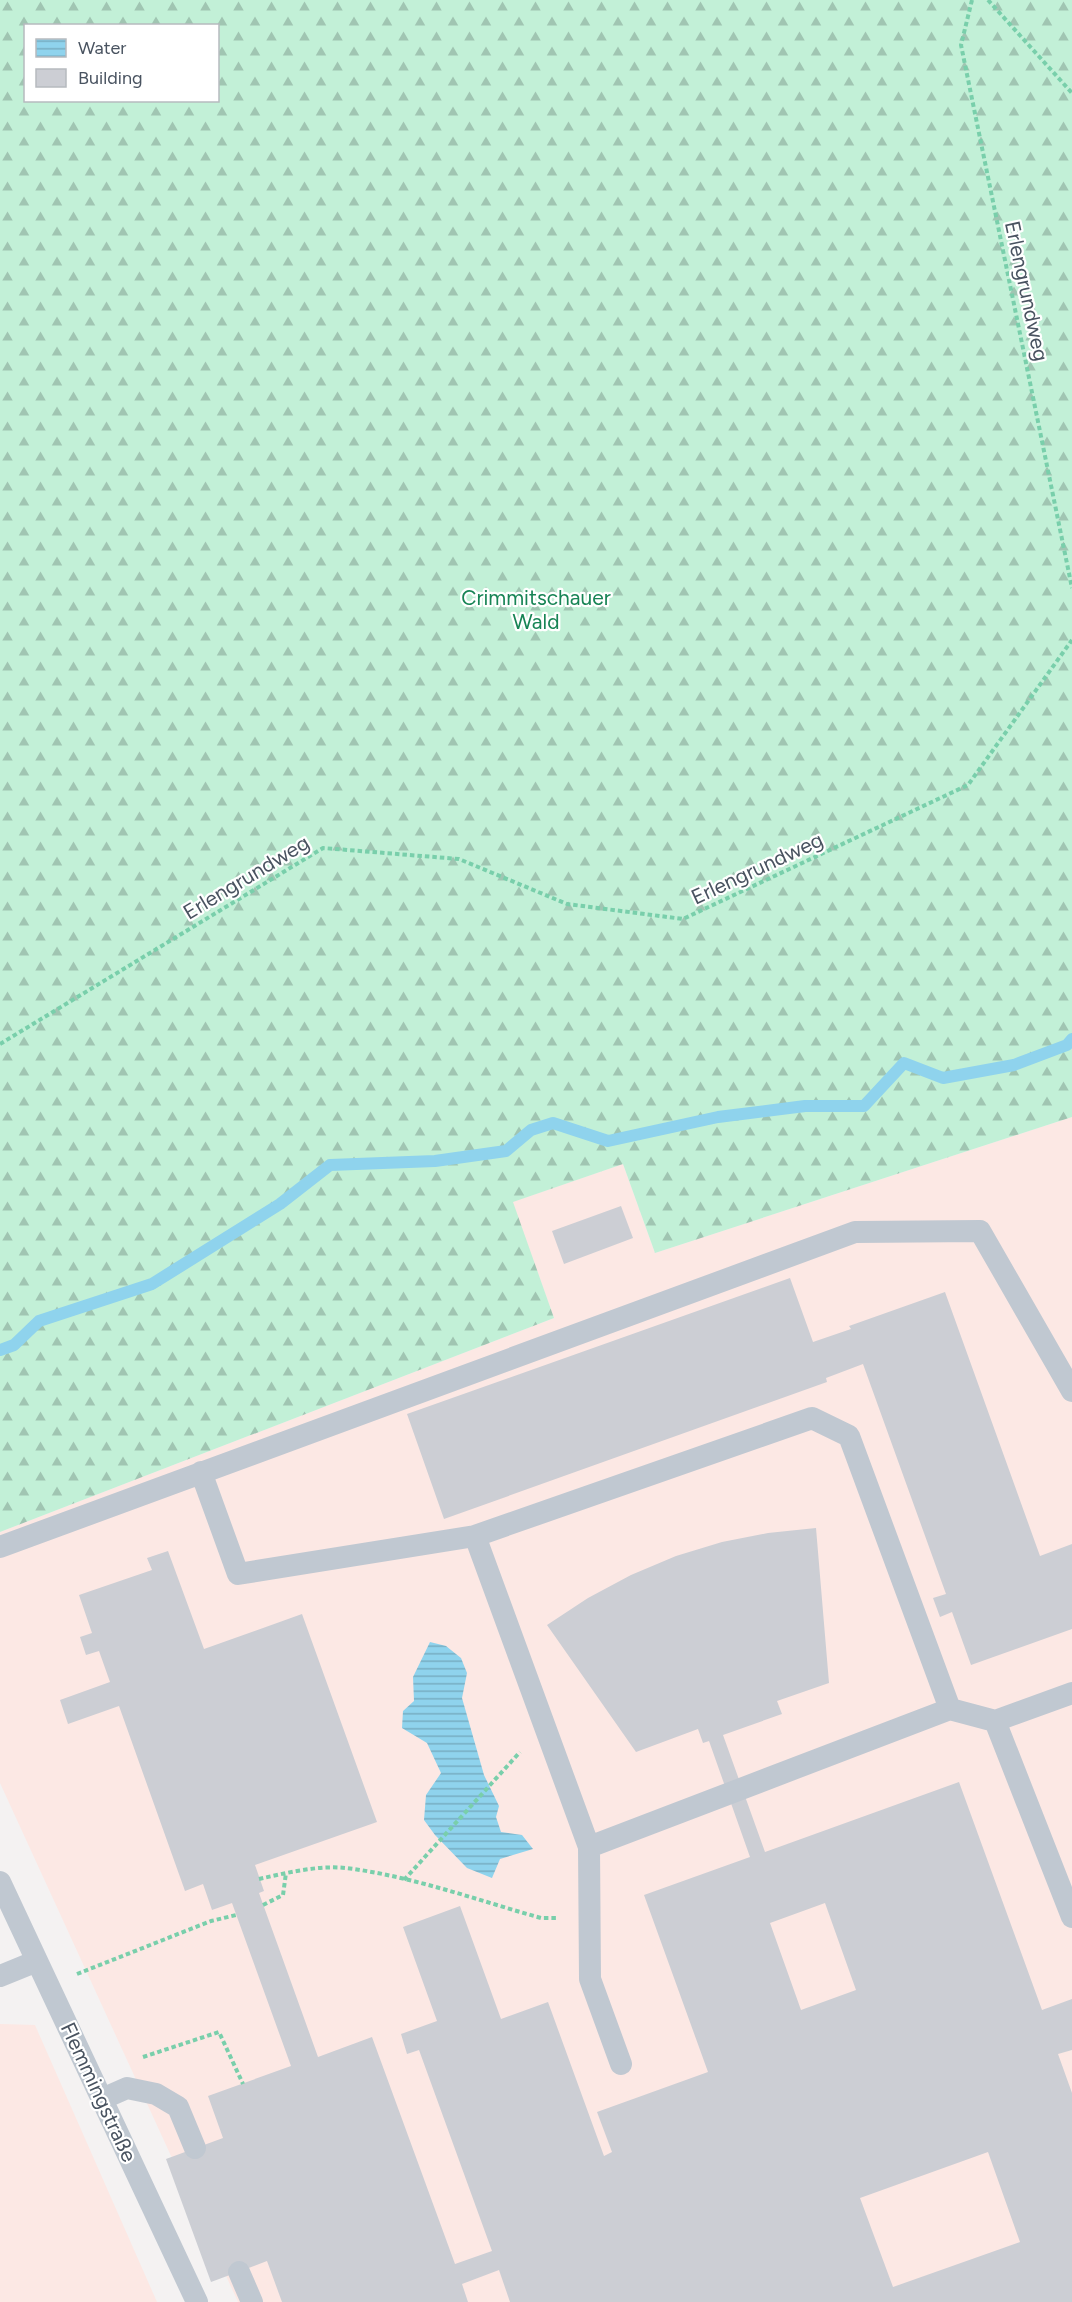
<svg xmlns="http://www.w3.org/2000/svg" width="1072" height="2302" font-family="Figtree,sans-serif">
<style>
.medical{fill:#fce8e4}
.forest{fill:url(#forest-firs);fill-rule:evenodd}
.water{fill:url(#water-rules)}
.lines{fill:none;stroke-linecap:round;stroke-linejoin:round}
.stream{stroke:#8fd3ed;stroke-width:12}
.building{fill:#ccced4;fill-rule:evenodd}
.path{stroke:#79cfab;stroke-width:4;stroke-dasharray:4.5 3;stroke-linecap:butt}
.service{stroke:#c0c8d1;stroke-width:22}
.labels{text-anchor:middle;dominant-baseline:central;stroke-width:4.5;stroke-linejoin:round;paint-order:stroke}
.street-label{font-size:21px;fill:#495360;stroke:#fff}
.park-label{font-size:21px;fill:#178455;stroke:#fff}
</style>
<defs>
<pattern id="forest-firs" width="22" height="20" patternUnits="userSpaceOnUse" patternTransform="scale(1.5)"><rect width="22" height="20" fill="#c2f0d7"/><path d="M5 1l3.5 6h-7zM16 11l3.5 6h-7z" fill="#a0c5b2"/></pattern>
<pattern id="water-rules" width="6" height="5" patternUnits="userSpaceOnUse" patternTransform="scale(1.5)"><rect width="6" height="5" fill="#8fd3ed"/><path d="M0 2.5h6" fill="none" stroke="#77aec3"/></pattern>
</defs>
<rect width="100%" height="100%" fill="#f4f2f2"/>
<path class="medical" d="M1072,1117V2302H238L0,1783V1532L554,1318L512,1202L623,1164L655,1253Z
M0,2024L35,2025L157,2302H0Z"/>
<path class="forest" d="M0,0H1072V1117L655,1253L623,1164L513,1202L554,1318L0,1532ZM26,26H218V100H26Z"/>
<path class="water" d="M430,1642L446,1646L461,1658L467,1673L462,1698L484,1775L499,1806L496,1817L501,1832L522,1835L533,1849L500,1859L492,1878L467,1868L435,1835L424,1820L426,1795L441,1773L427,1743L402,1728L403,1711L414,1701L413,1677Z"/>
<g class="lines">
<path class="stream" d="M0,1350L14,1345L39,1321L152,1284L280,1204L330,1165L435,1161L506,1151L531,1130L553,1123L608,1141L718,1117L805,1106H864L904,1063L943,1078L1014,1065L1067,1045L1072,1039"/>
</g>
<path class="building" d="M621,1206L633,1238L564,1264L552,1231Z
M790,1278L813,1342L851,1329L849,1326L945,1292L1040,1556L1072,1544V1629L971,1665L952,1612L940,1617L933,1598L946,1594L863,1364L826,1378L827,1382L444,1519L407,1414Z
M816,1528L829,1683L777,1701L782,1714L723,1735L765,1852L959,1782L1042,2010L1072,1999V2050L1058,2054L1072,2093V2302H510L499,2270L462,2284L468,2302H282L267,2261L211,2282L166,2159L223,2138L208,2096L291,2066L232,1903L212,1910L203,1884L185,1891L119,1706L68,1724L60,1700L110,1682L99,1651L86,1655L80,1637L92,1633L79,1595L152,1570L147,1558L168,1551L204,1649L302,1614L377,1822L255,1865L264,1891L259,1893L318,2057L372,2037L455,2264L492,2251L419,2050L407,2054L401,2034L437,2021L403,1927L460,1906L501,2019L548,2002L604,2156L612,2152L597,2112L708,2072L644,1895L750,1857L709,1741L703,1743L698,1729L636,1752L547,1625L588,1598L631,1575L676,1556L722,1542L768,1533ZM825,1903L856,1990L801,2010L770,1923ZM988,2152L1020,2242L893,2287L860,2198Z"/>
<g class="lines">
<path class="path" d="M972,0L961,45L1072,588
M988,0L1072,93
M0,1044L323,848L459,859L567,904L683,919L968,785L1072,640
M259,1879C286,1873 318,1865 346,1868C411,1876 477,1900 541,1918H558
M404,1880L520,1752
M263,1905L283,1895L286,1873
M77,1974L211,1921L236,1915
M143,2057L219,2032L243,2084"/>
<path class="service" d="M201,1472L238,1574L475,1536L589,1847L950,1709L995,1721L1072,1693
M475,1536L812,1418L849,1436L950,1709
M0,1547L855,1232L980,1231L1072,1391
M995,1721L1072,1917
M589,1847L590,1979L621,2064
M0,1882L197,2302
M0,1976L37,1961
M102,2099L127,2088L156,2094L178,2107L195,2148
M239,2272L252,2302"/>
</g>
<g class="labels">
<g class="street-label">
<text transform="translate(1027 291) rotate(78)">Erlengrundweg</text>
<text transform="translate(757 868) rotate(-25)">Erlengrundweg</text>
<text transform="translate(246 877) rotate(-31)">Erlengrundweg</text>
<text transform="translate(99 2092) rotate(65)">Flemmingstraße</text>
</g>
<g class="park-label">
<text x="536" y="597">Crimmitschauer<tspan x="536" dy="24">Wald</tspan></text>
</g>
</g>
<rect x="24" y="24" width="195" height="78" fill="#ffffff" stroke="#b6babf" stroke-width="1.5"/>
<rect x="36" y="39" width="30" height="18" fill="url(#water-rules)" stroke="#b6babf" stroke-width="1.5"/>
<text x="78" y="54" font-size="18" fill="#495360">Water</text>
<rect x="36" y="69" width="30" height="18" fill="#ccced4" stroke="#b6babf" stroke-width="1.5"/>
<text x="78" y="84" font-size="18" fill="#495360">Building</text>
</svg>
